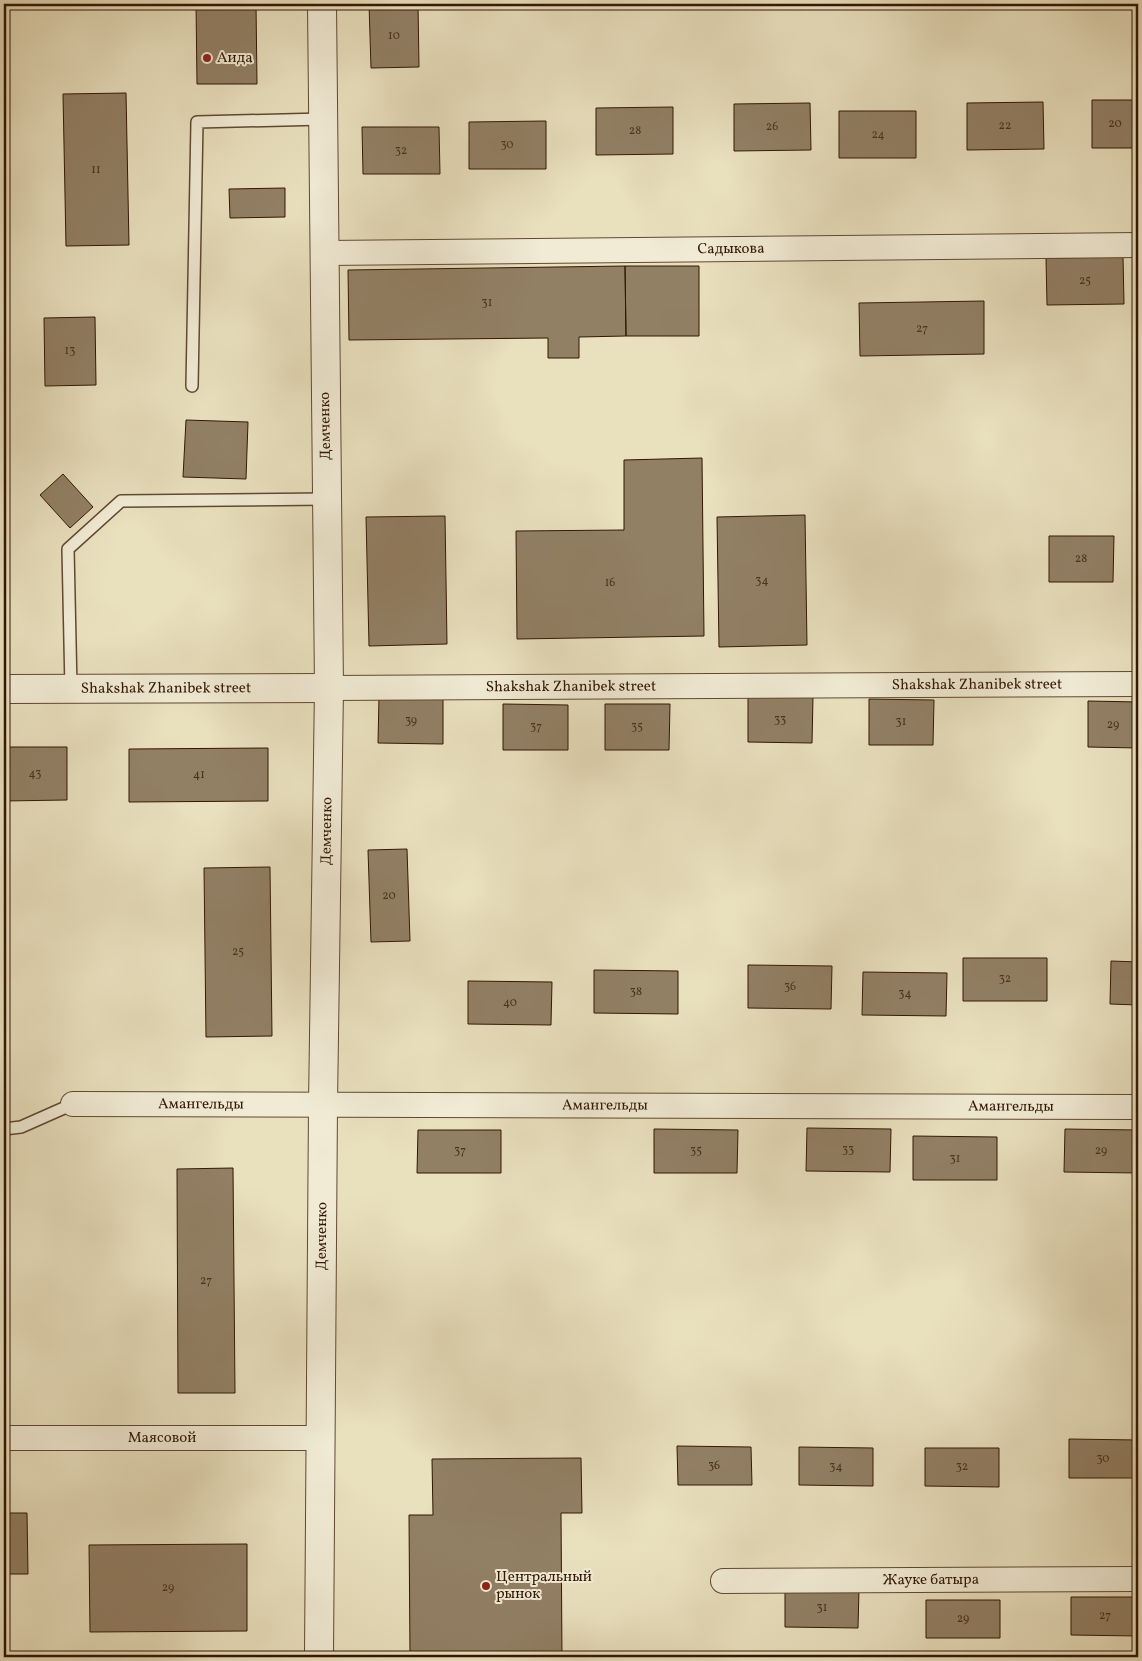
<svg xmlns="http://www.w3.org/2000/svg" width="1142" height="1661" font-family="Vollkorn,serif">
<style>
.building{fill:#928065;stroke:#331704}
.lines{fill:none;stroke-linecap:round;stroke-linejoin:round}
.service-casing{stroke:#604932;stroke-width:14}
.minor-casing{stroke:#604932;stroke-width:26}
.tertiary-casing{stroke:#604932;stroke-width:30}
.service{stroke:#f1ebd5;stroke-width:11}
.minor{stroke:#f1ebd5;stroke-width:24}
.tertiary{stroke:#f1ebd5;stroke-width:28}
.poi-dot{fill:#8f2418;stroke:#f1ebd5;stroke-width:2}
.labels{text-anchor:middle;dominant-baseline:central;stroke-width:4;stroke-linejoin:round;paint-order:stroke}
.number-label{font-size:12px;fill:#4b311c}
.poi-label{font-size:15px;fill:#331704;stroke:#f1ebd5;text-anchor:start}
.street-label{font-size:15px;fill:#331704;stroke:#f1ebd5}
</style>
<rect width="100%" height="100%" fill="#e9e0be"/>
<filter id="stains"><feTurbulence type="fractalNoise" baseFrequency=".004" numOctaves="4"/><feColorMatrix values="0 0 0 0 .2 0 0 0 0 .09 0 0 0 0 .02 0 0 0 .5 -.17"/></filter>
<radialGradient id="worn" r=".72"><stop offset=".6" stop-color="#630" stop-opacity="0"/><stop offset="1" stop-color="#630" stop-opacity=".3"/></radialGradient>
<path class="building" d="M196,4H256L257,84H197Z
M369,4H418L419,67L371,68Z
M126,93L129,245L66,246L63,94Z
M1092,100H1138V148H1092Z
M1043,102L1044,149L967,150V103Z
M810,103L811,150L734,151V104Z
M673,107V154L596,155V108Z
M839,111H916V158H839Z
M546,121V169H469V122Z
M362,127H439L440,174H363Z
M285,188V217L230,218L229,189Z
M1123,257L1124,304L1047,305L1046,258Z
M625,266L626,336L579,337V358H548V338L349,340L348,270Z
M625,266H699V336H626Z
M4,271H6L5,349H4Z
M984,301V354L860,356L859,303Z
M95,317L96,385L45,386L44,318Z
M186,420L248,422L246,479L183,477Z
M702,458L704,636L517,639L516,531L624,530V460Z
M63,474L93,507L70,528L40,495Z
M805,515L807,645L719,647L717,517Z
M445,516L447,644L369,646L366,517Z
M1049,536H1114L1113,582H1049Z
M748,696L813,697L812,743L748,742Z
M379,697L443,698V744L378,743Z
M869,699L934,700L933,745H869Z
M1088,701L1138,702V748L1088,747Z
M503,704L568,705V750H503Z
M605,704H670L669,750H605Z
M4,747H67V800L4,801Z
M268,748V801L129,802V749Z
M407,849L410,941L371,942L368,850Z
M270,867L272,1036L206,1037L204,868Z
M963,958H1047V1001H963Z
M1111,961L1138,962V1005L1110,1004Z
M748,965L832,966L831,1009L748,1008Z
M594,970L678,971V1014L594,1013Z
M863,972L947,973L946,1016L862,1015Z
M468,981L552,982L551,1025L468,1024Z
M807,1128L891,1129L890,1172L806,1171Z
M654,1129L738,1130L737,1173H654Z
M1065,1129L1138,1130V1173L1064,1172Z
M418,1130H501V1173H417Z
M913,1136L997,1137V1180H913Z
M233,1168L235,1393H178L177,1169Z
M4,1173H6L8,1397H4Z
M1069,1439L1138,1440V1478H1069Z
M677,1446L751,1447L752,1485H678Z
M799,1447L873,1448V1486L799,1485Z
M925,1448H999V1487L925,1486Z
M581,1458L582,1513H561L562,1657H410L409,1515H433L432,1459Z
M4,1513H27L28,1574H4Z
M247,1544V1631L90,1632L89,1545Z
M785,1589H859L858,1628L785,1627Z
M1071,1597H1138V1636L1071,1635Z
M926,1600H1000V1638H926Z
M31,1654V1657H4V1656Z"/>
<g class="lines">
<g class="service-casing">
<path id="service" d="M192,386L197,122L323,119
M71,689L68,549L121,501L327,499
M4,1129L21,1127L73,1104"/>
</g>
<g class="minor-casing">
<g id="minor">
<path id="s1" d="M325,253L1138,245"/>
<path id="s2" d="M329,688L1138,684"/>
<path id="s3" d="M73,1104L1138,1107"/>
<path id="s4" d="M4,1438H319"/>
<path id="s5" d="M723,1581L1138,1579"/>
</g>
</g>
<g class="tertiary-casing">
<g id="tertiary">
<path id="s6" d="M4,689L329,688"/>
<path id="s7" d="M319,1657L323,1105L329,688L322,4"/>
</g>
</g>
<use href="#service" class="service"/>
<use href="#minor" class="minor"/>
<use href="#tertiary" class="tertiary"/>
</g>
<g class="poi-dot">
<circle cx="207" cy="58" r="5"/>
<circle cx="486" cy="1586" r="5"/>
</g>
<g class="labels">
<g class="number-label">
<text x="394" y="36">10</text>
<text x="1115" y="124">20</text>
<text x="1005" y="126">22</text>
<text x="772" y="127">26</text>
<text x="635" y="131">28</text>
<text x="878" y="135">24</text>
<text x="507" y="145">30</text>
<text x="401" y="151">32</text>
<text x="96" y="170">11</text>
<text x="1085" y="281">25</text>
<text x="487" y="303">31</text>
<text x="922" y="329">27</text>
<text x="70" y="351">13</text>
<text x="1081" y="559">28</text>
<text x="762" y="581">34</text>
<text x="610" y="583">16</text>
<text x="780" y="720">33</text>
<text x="411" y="721">39</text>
<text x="901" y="722">31</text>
<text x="1113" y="725">29</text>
<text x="536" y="727">37</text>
<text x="637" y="727">35</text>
<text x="35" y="774">43</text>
<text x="199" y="775">41</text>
<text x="389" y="896">20</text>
<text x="238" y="952">25</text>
<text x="1005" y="979">32</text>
<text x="790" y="987">36</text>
<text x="636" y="992">38</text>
<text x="905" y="994">34</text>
<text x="510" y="1003">40</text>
<text x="848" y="1150">33</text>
<text x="460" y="1151">37</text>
<text x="696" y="1151">35</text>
<text x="1101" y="1151">29</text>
<text x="955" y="1159">31</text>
<text x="206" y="1281">27</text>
<text x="1103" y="1459">30</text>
<text x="714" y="1466">36</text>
<text x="836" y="1467">34</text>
<text x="962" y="1467">32</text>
<text x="168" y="1588">29</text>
<text x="822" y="1608">31</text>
<text x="1105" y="1616">27</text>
<text x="963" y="1619">29</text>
</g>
<g class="poi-label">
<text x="217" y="58">Аида</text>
<text x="496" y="1577">Центральный<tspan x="496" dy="17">рынок</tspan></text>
</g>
<g class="street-label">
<text stroke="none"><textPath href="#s1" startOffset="406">Садыкова</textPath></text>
<text transform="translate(326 426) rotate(-91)">Демченко</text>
<text stroke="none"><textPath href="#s2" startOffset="648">Shakshak Zhanibek street</textPath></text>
<text stroke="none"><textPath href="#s2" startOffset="242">Shakshak Zhanibek street</textPath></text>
<text stroke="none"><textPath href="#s6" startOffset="162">Shakshak Zhanibek street</textPath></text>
<text stroke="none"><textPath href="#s7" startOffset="826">Демченко</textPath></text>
<text stroke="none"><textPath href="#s3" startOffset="128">Амангельды</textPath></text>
<text stroke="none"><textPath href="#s3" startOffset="532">Амангельды</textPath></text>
<text stroke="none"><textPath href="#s3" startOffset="938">Амангельды</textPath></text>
<text stroke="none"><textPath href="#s7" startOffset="421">Демченко</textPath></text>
<text stroke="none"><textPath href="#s4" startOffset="158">Маясовой</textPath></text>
<text stroke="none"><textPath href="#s5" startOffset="208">Жауке батыра</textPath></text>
</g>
</g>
<rect width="1142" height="1661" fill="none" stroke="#e9e0be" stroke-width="20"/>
<rect x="5" y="5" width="1132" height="1651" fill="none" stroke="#331704" stroke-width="2.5"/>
<rect x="10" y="10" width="1122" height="1641" fill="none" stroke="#331704"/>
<rect width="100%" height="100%" filter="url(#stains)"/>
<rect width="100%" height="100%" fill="url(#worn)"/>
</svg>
